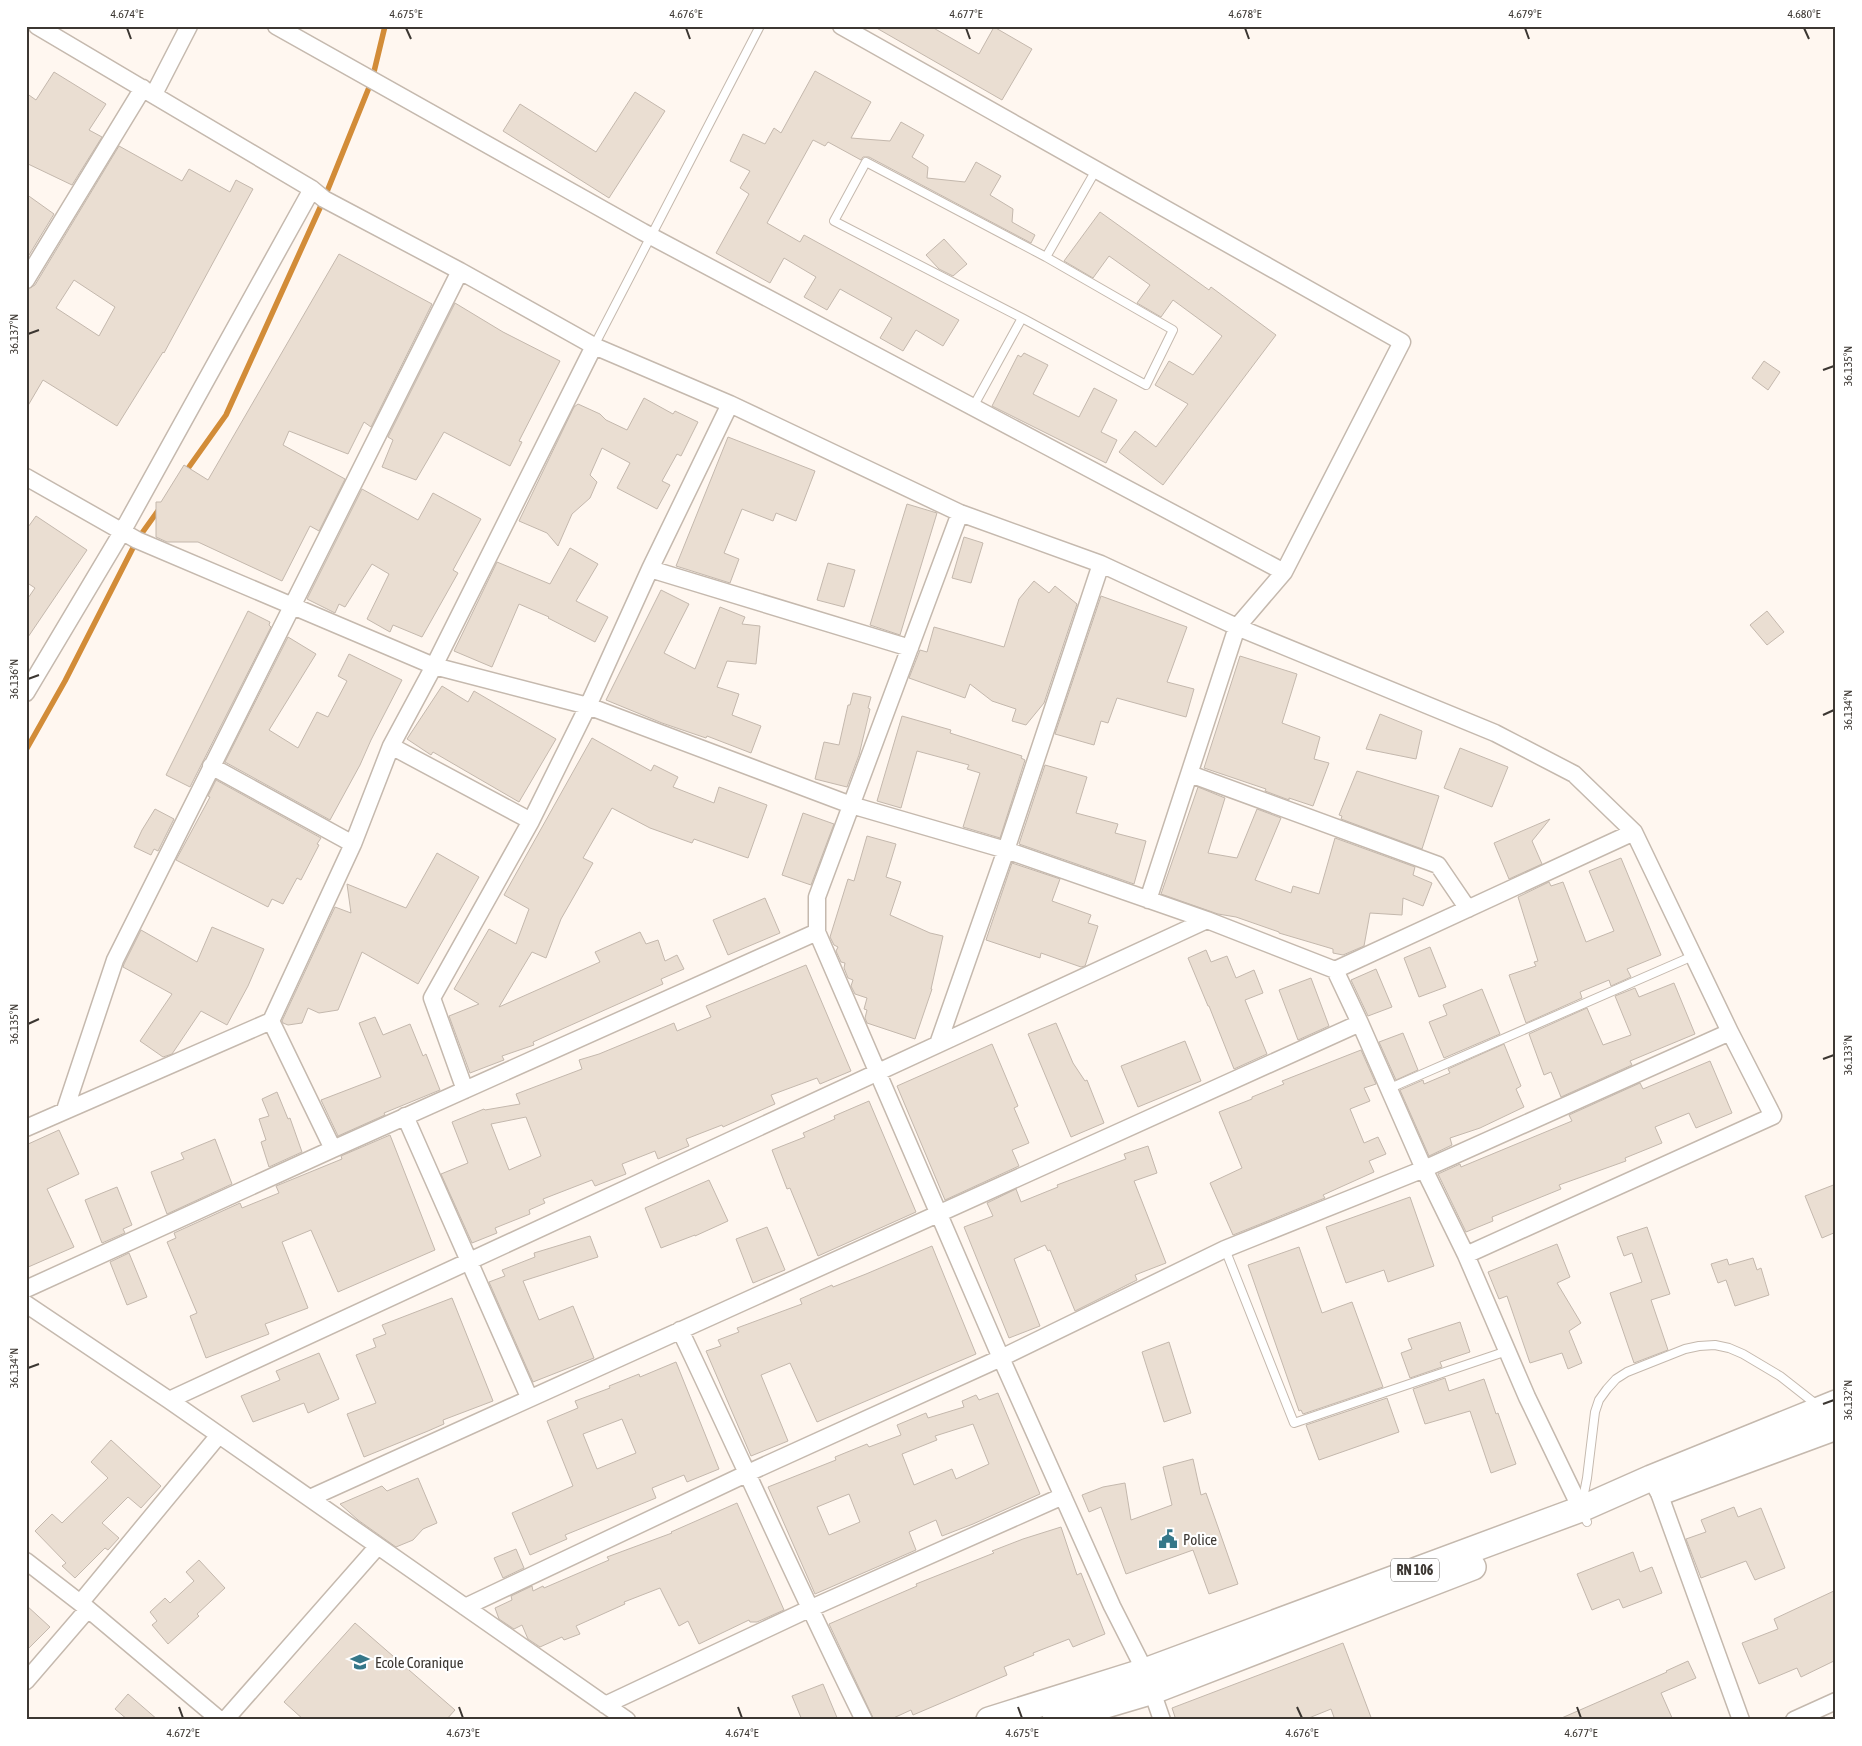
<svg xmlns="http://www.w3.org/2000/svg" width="1862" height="1746" font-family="'Asap Condensed',sans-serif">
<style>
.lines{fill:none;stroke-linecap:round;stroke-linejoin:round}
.stream{stroke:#d28c38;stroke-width:5.5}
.building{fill:#eaded2;stroke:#c4b8ad;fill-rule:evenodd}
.lane-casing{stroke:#c5b9ae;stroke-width:10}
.street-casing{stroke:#c5b9ae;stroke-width:19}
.primary-casing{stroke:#c5b9ae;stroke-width:28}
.lane{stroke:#fff;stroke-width:8}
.street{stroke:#fff;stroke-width:16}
.primary{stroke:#fff;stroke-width:25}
.ticks{fill:none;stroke:#3c3732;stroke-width:2}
.labels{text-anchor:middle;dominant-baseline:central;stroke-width:4.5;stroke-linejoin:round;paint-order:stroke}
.shield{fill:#fff;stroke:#767370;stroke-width:1}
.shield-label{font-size:14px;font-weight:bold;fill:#3c3732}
.poi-label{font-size:15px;fill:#3c3732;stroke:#fff;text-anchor:start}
.neatline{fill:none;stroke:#3c3732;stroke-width:2}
.ticks-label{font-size:12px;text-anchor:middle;fill:#3c3732}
</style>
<rect width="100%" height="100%" fill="#fff7f0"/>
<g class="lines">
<path class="stream" d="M184,474L226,415L324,199L372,80L385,26
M26,750L65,681L137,540L160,508"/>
</g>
<path class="building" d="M873,26H930L979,54L994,27L1032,49L1002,100Z
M815,71L871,102L851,138L890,141L901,122L924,135L912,157L928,167L927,178L965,182L976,162L1001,176L990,195L1013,209L1012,222L1035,235L1031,243L869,157H863L861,160L828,142L825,146L813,140L767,223L800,242L804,235L959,320L943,346L916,330L903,351L880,338L892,318L840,289L827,310L804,297L816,277L784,258L770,283L716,253L749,194L740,188L750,171L730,161L743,134L765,144L774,128L781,133Z
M54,72L106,104L89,130L102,137L72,185L26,163V93L36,100Z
M635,92L665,111L609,198L503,131L520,104L596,152Z
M119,146L182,181L189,169L230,192L236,180L253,189L164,353L163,352L117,426L43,380L26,409V290L35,285ZM74,280L115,307L99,336L56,308Z
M26,194L54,214L26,260Z
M1100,212L1209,290L1211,287L1276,335L1163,485L1119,452L1135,431L1156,447L1188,404L1155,385L1169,361L1193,375L1222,336L1173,300L1161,317L1137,303L1150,285L1109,256L1093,278L1064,261Z
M944,239L967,264L953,276L939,269L926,255Z
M339,254L432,304L371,427L364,422L348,454L289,431L283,445L345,479L319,531L310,526L282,581L198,542H167L156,537V502H161L184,465L208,480Z
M455,303L503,332L560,361L519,441L522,442L510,466L444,432L416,480L382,467L393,440L388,437Z
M1024,353L1048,365L1033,394L1079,417L1094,388L1117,400L1101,432L1117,440L1106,463L992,406L1018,355L1021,357Z
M1764,361L1780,372L1768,390L1752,378Z
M644,398L673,414L675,411L698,422L681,456L677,454L662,481L670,485L657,509L617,488L630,463L602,448L590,475L597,482L590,498L572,514L558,546L547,533L519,521L574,407L578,404L600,414L606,420L627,430Z
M728,437L815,471L796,521L776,513L773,521L742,509L724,553L739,559L730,583L676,566Z
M362,489L418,520L433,493L481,519L453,570L458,573L422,637L393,625L390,632L367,619L389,574L372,564L345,607L339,604L335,613L307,599Z
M907,504L937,513L900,635L870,625Z
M36,516L87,550L26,640V601L35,588L26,582V530Z
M964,537L983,543L971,583L952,578Z
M570,548L598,564L576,601L608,617L595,642L548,618L549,617L519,604L492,667L454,651L497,562L550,584Z
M828,563L855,570L844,607L817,600Z
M1034,581L1049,593L1055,586L1077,604L1044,703L1026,725L1012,721L1016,709L992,701L970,684L965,698L909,678L920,650L927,652L934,627L1004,647L1019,599Z
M661,590L689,604L664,653L695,669L720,607L745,617L742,624L760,626L756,664L727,661L717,687L739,694L732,715L761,726L751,753L707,736L706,738L662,723L606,700Z
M1101,596L1187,627L1167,682L1194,689L1186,717L1117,698L1108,723L1101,721L1094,745L1055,734Z
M248,611L270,622L269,625L271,627L190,787L166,775Z
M1767,611L1784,632L1767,645L1750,625Z
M288,637L316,654L269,730L298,748L317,712L328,717L347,681L338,676L349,654L402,680L371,740L360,765L330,820L225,762Z
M1240,656L1297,674L1282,723L1320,737L1314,759L1329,763L1313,806L1289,798V800L1265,791L1266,789L1204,768Z
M442,686L468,702L474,691L556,739L519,802L433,752L431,755L407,739Z
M853,693L871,697L868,708L870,709L859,755L847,787L815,779L824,742L839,745L848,705H850Z
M1380,714L1422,731L1416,759L1366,749Z
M902,716L951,730L950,733L1022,756L1021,758L1025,760L1000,838L963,827L980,773L967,769L969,765L917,751L901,808L877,801Z
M592,738L651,771L654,765L678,777L673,787L714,803L719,787L767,805L748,858L694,839L692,843L650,828L612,808L583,858L593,863L561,919L546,958L532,952L499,1007L600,962L595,952L640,932L646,944L658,940L665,961L677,955L684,969L661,979L663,984L533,1042L534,1045L502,1056L504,1060L470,1073L449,1016L479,1004L454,989L489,929L516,944L529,909L504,895Z
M1460,748L1508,767L1492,807L1444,788Z
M1045,765L1087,777L1076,813L1118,824L1115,833L1146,841L1134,884L1019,844Z
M1357,771L1439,796L1422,849L1341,819L1342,816L1339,815Z
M216,780L321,838L317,844L319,845L301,880L297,878L283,904L272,899L268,907L176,860L210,797L208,796Z
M1198,787L1225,798L1208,853L1237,858L1257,809L1281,818L1255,880L1291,893L1293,886L1319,894L1335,838L1415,867L1413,875L1432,883L1423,906L1403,898L1402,915L1370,913L1364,946L1343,955L1333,953V949L1279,933V932L1236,917L1218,914L1161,894Z
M155,809L174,819L158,851L154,849L151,855L134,847L142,830Z
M803,813L834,824L811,885L782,875Z
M1550,819L1532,841L1542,864L1509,879L1494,843Z
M867,836L896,844L886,877L901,882L890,915L930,933L943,936L931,989H932L915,1039L867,1023L865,1018L867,1010L864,1009L867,998L855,994L851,986L853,980L848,978L844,968L845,963L841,962L836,951L838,947L834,945L830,937L848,879L854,881Z
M437,853L479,877L418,984L362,952L338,1010L319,1013L308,1008L302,1023L288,1025L283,1023L282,1021L335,907L351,913L347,884L406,908Z
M1621,858L1661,955L1627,969L1631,977L1611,986L1609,980L1580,992L1582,998L1526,1023L1509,975L1536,966L1534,962L1538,961L1518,897L1549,882L1551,886L1563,882L1586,942L1614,931L1589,871Z
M1012,863L1060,879L1052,901L1091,915L1088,923L1098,926L1085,966L1081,967L1041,953L1040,958L986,940Z
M765,898L780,933L728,955L713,920Z
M212,927L264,949L248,986L227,1025L201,1011L172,1054L163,1057L140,1041L172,994L123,967L124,964L141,930L197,962Z
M1430,947L1446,987L1419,997L1404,958Z
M1206,950L1211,962L1227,956L1236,978L1254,970L1263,993L1245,1000L1267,1054L1234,1069L1209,1006H1208L1188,958Z
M806,965L851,1071L820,1084L817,1078L771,1095L775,1104L723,1127L722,1125L686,1139L689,1146L658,1159L655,1151L622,1164L626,1174L595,1186L592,1180L543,1199L545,1203L529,1210L530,1214L495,1228L497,1233L472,1243L441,1174L468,1163L452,1122L484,1109L485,1110L520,1104L516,1094L582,1069L579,1060L599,1054L674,1023L677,1031L711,1017L706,1006ZM526,1117L541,1156L509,1170L491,1124Z
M1376,969L1392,1007L1368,1016L1351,980Z
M1311,978L1329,1026L1298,1040L1279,990Z
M1674,983L1695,1034L1630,1061L1632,1065L1561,1097L1551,1072L1544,1075L1529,1034L1587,1008L1603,1045L1631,1035L1615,996L1635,988L1639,997Z
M1482,989L1500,1034L1444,1058L1429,1022L1447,1015L1443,1005Z
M375,1017L383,1035L410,1024L423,1056L426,1054L440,1090L384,1113L385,1115L338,1136L321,1100L381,1077L359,1023Z
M1056,1023L1073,1063L1085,1081L1087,1080L1104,1123L1071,1137L1028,1034Z
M1403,1033L1418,1070L1396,1080L1379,1042Z
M1185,1041L1201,1081L1138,1107L1121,1066Z
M992,1044L1018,1106L1014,1108L1029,1143L1012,1150L1019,1166L945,1200L897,1086Z
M1504,1044L1521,1086L1516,1089L1524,1107L1480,1128L1450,1138L1452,1145L1429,1156L1400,1090L1423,1080L1424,1084L1450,1073L1448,1069Z
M1361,1050L1376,1084L1364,1088L1370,1101L1350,1109L1364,1143L1378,1137L1386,1154L1369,1161L1374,1172L1323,1195L1325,1198L1233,1235L1210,1183L1242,1168L1219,1112L1252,1099V1097L1284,1084L1282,1081Z
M1710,1061L1732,1113L1696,1128L1689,1113L1655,1127L1662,1143L1625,1158L1626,1161L1559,1185L1561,1189L1492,1217L1493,1221L1466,1232L1438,1174L1460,1164L1461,1167L1572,1121L1569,1115L1640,1083L1643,1089Z
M277,1092L288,1119L290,1118L302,1152L269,1167L261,1142L266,1140L259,1119L269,1116L262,1099Z
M869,1101L916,1212L818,1256L790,1188L787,1189L772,1150L805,1137L803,1133L835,1119L834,1116Z
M59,1130L79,1174L47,1189L74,1247L26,1268V1145Z
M390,1135L435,1250L338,1292L311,1230L282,1242L308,1308L265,1324L269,1334L206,1358L190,1316L197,1313L167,1242L176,1238L174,1233L240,1203L242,1208L279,1193L276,1186L342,1159L341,1156Z
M215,1139L232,1184L167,1214L151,1172L184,1159L181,1153Z
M1148,1146L1157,1173L1134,1181L1166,1263L1135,1275L1137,1280L1075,1311L1050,1250L1048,1251L1045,1245L1014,1259L1040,1326L1009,1338L964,1227L993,1216L987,1203L1016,1189L1021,1202L1058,1187L1057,1185L1126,1159L1124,1154Z
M709,1180L728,1221L695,1236V1235L661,1248L645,1208Z
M1836,1184V1232L1822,1238L1805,1196Z
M117,1187L132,1225L123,1229L125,1233L102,1243L85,1200Z
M1410,1197L1434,1266L1388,1282L1384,1270L1346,1283L1326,1227Z
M767,1227L785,1270L753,1283L736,1239Z
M1647,1227L1670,1294L1651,1300L1668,1350L1634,1363L1610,1293L1642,1282L1632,1253L1624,1256L1617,1237Z
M590,1236L598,1257L523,1281L539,1320L573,1306L594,1358L533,1382L489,1282L505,1276L502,1270L535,1257L534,1253Z
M1557,1244L1570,1277L1557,1283L1581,1323L1569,1331L1582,1363L1568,1369L1562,1353L1530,1363L1507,1296L1499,1299L1488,1272Z
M932,1246L976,1354L817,1422L790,1363L761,1375L788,1441L751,1456L706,1351L721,1346L718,1340L739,1332L737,1328L802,1304L800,1299L832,1285L833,1287L866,1274Z
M1299,1247L1322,1313L1352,1302L1383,1387L1303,1414L1301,1410L1299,1411L1248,1265Z
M129,1253L147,1297L127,1305L110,1262Z
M1753,1258L1757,1270L1761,1268L1769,1295L1735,1306L1726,1280L1718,1283L1711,1264L1727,1259L1729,1265Z
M452,1298L493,1401L443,1420L444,1424L428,1431L364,1457L347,1414L376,1403L356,1355L376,1347L373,1339L386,1334L382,1325Z
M1460,1322L1470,1352L1440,1362L1442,1367L1410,1378L1401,1353L1412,1349L1408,1339Z
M1169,1342L1191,1413L1164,1422L1142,1352Z
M319,1353L339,1399L308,1413L304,1403L253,1422L241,1396L280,1380L276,1371Z
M676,1362L719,1469L687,1482L684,1475L652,1488L656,1498L565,1535L567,1539L530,1555L512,1513L573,1486L547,1421L578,1408L575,1401L610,1388L609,1386L639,1374L640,1377ZM622,1419L636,1453L597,1469L583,1434Z
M1445,1378L1449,1391L1484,1379L1496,1414L1498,1413L1516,1464L1491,1473L1470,1411L1425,1424L1413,1389Z
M998,1393L1040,1494L973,1524L942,1536L936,1520L909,1532L916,1550L815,1594L768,1487L836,1460L835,1457L867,1444L869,1447L901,1435L897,1425L926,1413L928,1418L964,1407L962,1401L976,1395L979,1400ZM973,1424L989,1464L956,1479L952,1469L914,1485L902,1454L937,1440L935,1436ZM849,1494L860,1522L829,1535L817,1507Z
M1387,1398L1399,1432L1319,1460L1306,1425Z
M111,1440L161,1486L141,1508L128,1497L102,1523L119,1538L108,1550L105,1548L75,1578L62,1566L66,1563L35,1531L52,1514L62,1523L108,1478L91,1462Z
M1193,1459L1201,1495L1206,1493L1238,1584L1209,1594L1193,1550L1126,1574L1101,1507L1089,1512L1082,1495L1103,1487L1125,1483L1131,1520L1172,1505L1163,1467Z
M418,1478L437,1523L423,1529L413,1540L396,1547L358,1520L340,1504L382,1486L387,1491Z
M737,1503L784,1610L757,1622H750L749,1620L699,1644L688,1621L679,1626L660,1588L624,1602L625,1604L576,1626L580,1634L564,1640L562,1637L540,1647L528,1639L522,1625L514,1629L499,1619L495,1608L512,1600L511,1596L532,1586L533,1591L543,1586L544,1588L609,1560L607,1557L672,1533L671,1532Z
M1734,1507L1738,1517L1761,1508L1785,1568L1755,1580L1746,1561L1701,1578L1686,1539L1706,1532L1701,1520Z
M1061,1527L1077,1575L1081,1573L1105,1634L1073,1647L1069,1639L1033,1653L1034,1655L1004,1667L1007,1675L913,1715L911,1710L889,1720H874L829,1624L917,1586L916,1584L994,1553L992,1551L1023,1539Z
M516,1549L524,1568L503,1578L494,1558Z
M1633,1552L1640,1572L1652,1567L1662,1593L1623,1608L1619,1599L1592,1610L1577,1574Z
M199,1560L225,1588L197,1614L199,1616L168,1644L152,1625L157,1621L150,1612L165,1598L170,1603L194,1581L186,1572Z
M1836,1590V1660L1801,1677L1797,1668L1759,1684L1742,1643L1778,1629L1774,1619Z
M26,1605L50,1627L26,1651Z
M355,1623L455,1710L446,1720H304L284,1702Z
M1343,1643L1372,1720H1335L1331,1709L1304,1720H1176L1172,1708Z
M1688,1661L1696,1678L1661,1693L1673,1720H1557L1667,1672L1666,1671Z
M823,1684L838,1720H802L792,1696Z
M128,1694L158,1720H128L115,1709Z"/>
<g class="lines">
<g class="lane-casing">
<path id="lane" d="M1046,257L1096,170
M594,346L760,26
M973,407L1022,318L1146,385L1173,330L1046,257L866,162L834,221L1022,318
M1388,1089L1693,956
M1225,1249L1294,1423L1507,1351
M1587,1522L1581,1509L1587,1478L1595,1412L1599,1400L1607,1389L1616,1379L1627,1372L1685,1349L1699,1346L1715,1345L1729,1348L1743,1354L1780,1376L1817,1405"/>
</g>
<g class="street-casing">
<path id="street" d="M37,26L312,189L324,199L460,271L594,346L730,404L960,513L1101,564L1237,627L1495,733L1574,774L1634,832L1730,1032L1424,1169L1225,1249L1001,1358L748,1473L465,1607
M276,26L643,232L1284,572
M841,26L1402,342L1284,572L1237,627L1148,900
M154,94L189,26
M26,280L143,88
M26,477L137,540L434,666L588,706L851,805L1006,850L1207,920L1335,970L1360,1023L1424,1169L1466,1255L1527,1397L1581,1509
M960,513L817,897V932L1001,1358L1112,1606L1145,1671L1162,1720
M650,569L910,648
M26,693L122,532L312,189
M391,746L531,821
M211,766L353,844
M1190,774L1438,865L1468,909
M1335,970L1634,832
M938,1044L1006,850L1101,564
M465,1090L432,998L531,821L588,706L650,569L730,404
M65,1110L115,960L460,271
M405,1116L529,1397
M26,1128L271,1021
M333,1149L271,1021L353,844L391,746L434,666L594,346
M1466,1255L1773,1116L1730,1032
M26,1289L333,1149L817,932
M26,1304L169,1400L627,1720
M680,1330C742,1460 800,1591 864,1720
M169,1400L1207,920
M1653,1483L1659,1493L1741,1720
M310,1498L1360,1023
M26,1561L88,1609L220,1720
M81,1602L219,1435
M26,1681L88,1609
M605,1705L809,1609L1063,1496
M225,1720L378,1546
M1794,1720L1836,1701"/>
</g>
<g class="primary-casing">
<path id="primary" d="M1663,1491L1836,1427
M989,1720L1145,1671L1581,1509L1651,1478L1836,1403
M1055,1720L1153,1691L1473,1567"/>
</g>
<use href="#lane" class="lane"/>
<use href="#street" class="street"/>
<use href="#primary" class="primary"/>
</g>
<path class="ticks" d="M127,28L131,39M406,28L411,39M686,28L690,39M966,28L970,39M1245,28L1249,39M1525,28L1529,39M1804,28L1809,39M28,334L39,330M1823,370L1834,366M28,679L39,675M1823,715L1834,710M28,1024L39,1019M1823,1059L1834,1055M28,1368L39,1364M1823,1404L1834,1400M179,1707L183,1718M459,1707L463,1718M738,1707L742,1718M1018,1707L1022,1718M1297,1707L1302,1718M1577,1707L1581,1718"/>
<defs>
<g id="civic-bare" transform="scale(1.5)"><path d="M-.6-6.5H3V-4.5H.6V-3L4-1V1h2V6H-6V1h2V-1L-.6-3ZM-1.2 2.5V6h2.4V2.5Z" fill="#357789" stroke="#fff" stroke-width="2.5" paint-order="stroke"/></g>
<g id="school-bare" transform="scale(1.5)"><path d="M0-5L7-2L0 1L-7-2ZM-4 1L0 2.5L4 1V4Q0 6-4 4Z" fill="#357789" stroke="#fff" stroke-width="2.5" paint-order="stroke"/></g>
</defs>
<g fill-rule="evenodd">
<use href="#civic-bare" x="1168" y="1539"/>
<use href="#school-bare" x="360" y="1662"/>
</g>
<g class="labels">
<rect class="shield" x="1391" y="1558.5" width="48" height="23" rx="4"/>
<g class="shield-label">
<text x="1415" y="1570">RN 106</text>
</g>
<g class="poi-label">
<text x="1183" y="1539">Police</text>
<text x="375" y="1662">Ecole Coranique</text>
</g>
</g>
<rect width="1862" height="1746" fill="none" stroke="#ffffff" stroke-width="55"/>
<rect x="28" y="28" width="1806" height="1690" class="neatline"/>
<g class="ticks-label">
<text x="127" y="18">4.674°E</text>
<text x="406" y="18">4.675°E</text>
<text x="686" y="18">4.676°E</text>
<text x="966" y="18">4.677°E</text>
<text x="1245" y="18">4.678°E</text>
<text x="1525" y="18">4.679°E</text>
<text x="1804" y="18">4.680°E</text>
<text transform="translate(14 334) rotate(-90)" y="4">36.137°N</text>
<text transform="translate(1848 366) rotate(-90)" y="4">36.135°N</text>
<text transform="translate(14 679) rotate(-90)" y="4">36.136°N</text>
<text transform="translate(1848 710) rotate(-90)" y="4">36.134°N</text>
<text transform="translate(14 1024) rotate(-90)" y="4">36.135°N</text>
<text transform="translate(1848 1055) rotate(-90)" y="4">36.133°N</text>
<text transform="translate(14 1368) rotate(-90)" y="4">36.134°N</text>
<text transform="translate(1848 1400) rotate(-90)" y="4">36.132°N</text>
<text x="183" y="1737">4.672°E</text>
<text x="463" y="1737">4.673°E</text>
<text x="742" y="1737">4.674°E</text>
<text x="1022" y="1737">4.675°E</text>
<text x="1302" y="1737">4.676°E</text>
<text x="1581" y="1737">4.677°E</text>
</g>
</svg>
